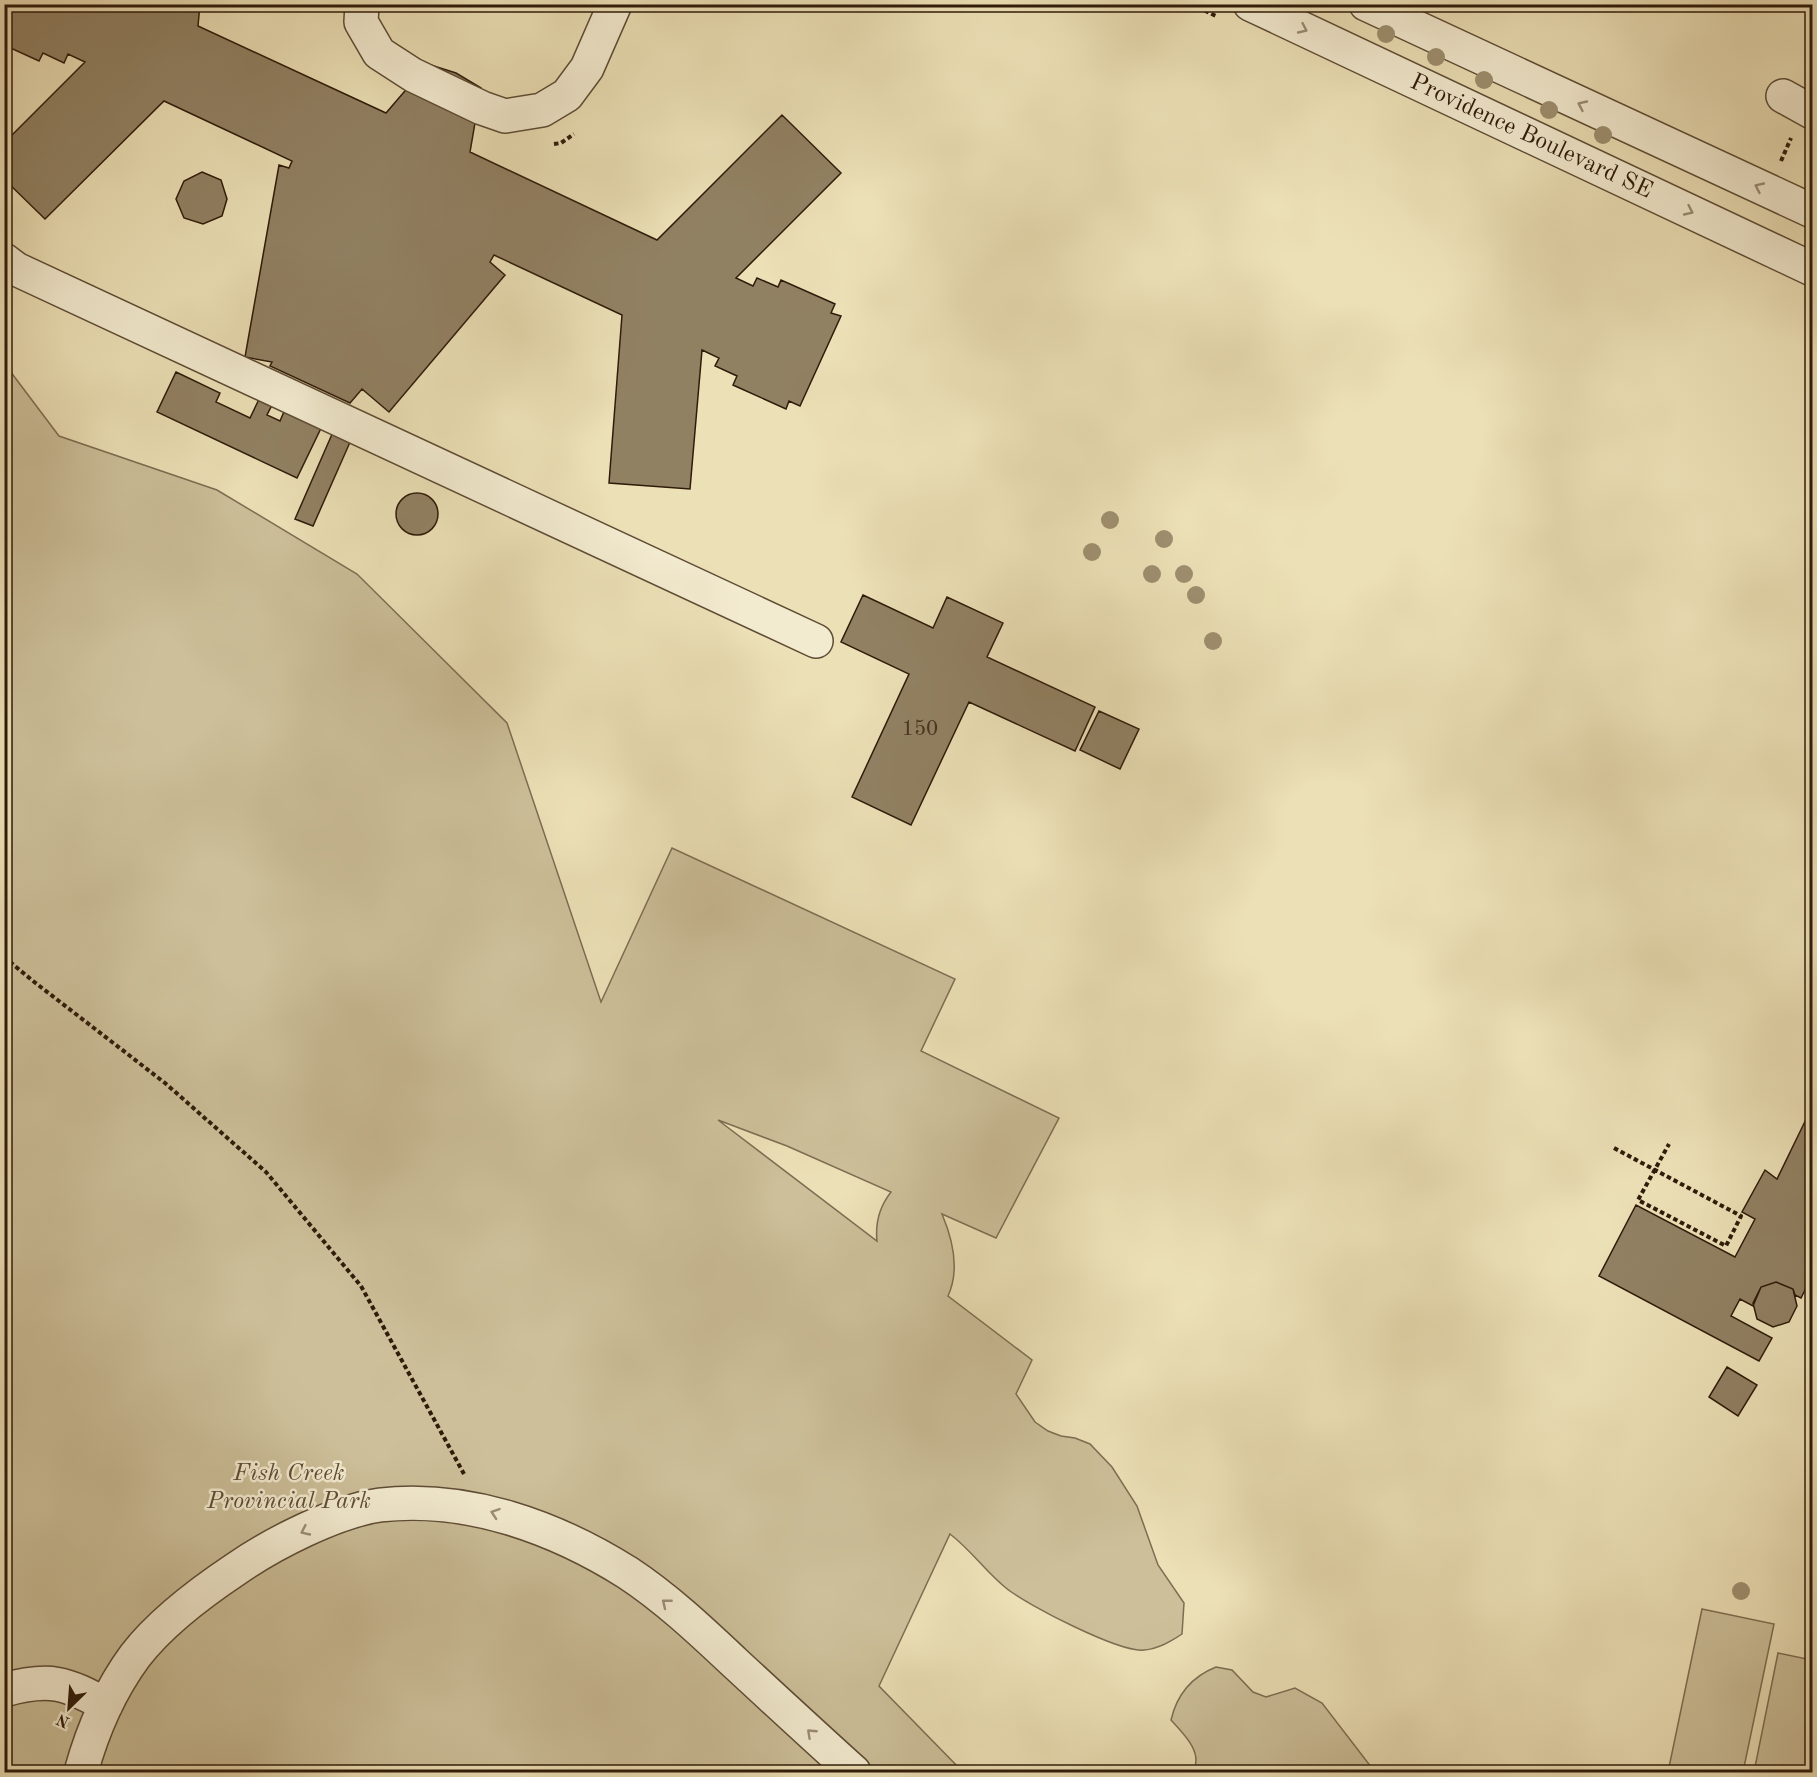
<svg xmlns="http://www.w3.org/2000/svg" width="1817" height="1777" font-family="'Old Standard TT',serif">
<style>
.green{fill:#ccbf99;stroke:#7e6d52;stroke-width:1.5;fill-rule:evenodd}
.building{fill:#918163;stroke:#2f1b0a;stroke-width:1.5}
.lines{fill:none;stroke-linecap:round;stroke-linejoin:round}
.minor-casing{stroke:#5e4c35;stroke-width:36}
.path{stroke:#2f1b0a;stroke-width:4;stroke-dasharray:4.5 3;stroke-linecap:butt}
.minor{stroke:#f3ebd0;stroke-width:33}
.tree{fill:#9e8f6f}
.oneway{stroke:#9b8d77}
.labels{text-anchor:middle;dominant-baseline:central;stroke-width:5;stroke-linejoin:round;paint-order:stroke}
.number-label{font-size:21px;fill:#483420}
.street-label{font-size:24px;fill:#2f1b0a;stroke:#f3ebd0}
.park-label{font-size:24px;font-style:italic;fill:#5e4c35;stroke:#f3ebd0}
</style>
<rect width="100%" height="100%" fill="#ece0b6"/>
<filter id="stains"><feTurbulence type="fractalNoise" baseFrequency=".00333" numOctaves="4"/><feColorMatrix values="0 0 0 0 .2 0 0 0 0 .09 0 0 0 0 .02 0 0 0 .5 -.17"/></filter>
<radialGradient id="worn" r=".72"><stop offset=".6" stop-color="#630" stop-opacity="0"/><stop offset="1" stop-color="#630" stop-opacity=".3"/></radialGradient>
<path class="green" d="M4,363L59,436L217,490L357,574L507,723L601,1002L672,848L955,979L921,1051L1059,1118L996,1238L942,1214C953,1240 960,1270 948,1296L1032,1360L1016,1394L1035,1422L1048,1431L1061,1436L1075,1438L1090,1444L1112,1467L1137,1506L1158,1565L1184,1603L1182,1634C1170,1642 1158,1649 1144,1650C1120,1653 1027,1605 1006,1588C986,1572 971,1550 950,1534L879,1686L963,1772H5ZM718,1120L787,1146L891,1192C880,1206 875,1222 877,1241Z
M1702,1609L1774,1624L1743,1772H1668Z
M1778,1653L1812,1660V1772H1754Z
M1216,1667L1232,1670L1253,1692L1266,1697L1295,1688L1322,1703L1375,1772H1192C1205,1754 1183,1733 1171,1720C1177,1694 1191,1677 1216,1667Z"/>
<path class="building" d="M4,4H200L198,26L386,113L428,64L456,73L481,88L470,152L657,240L782,115L841,173L736,278L753,286L757,278L778,287L781,280L835,304L831,313L841,316L800,406L789,401L786,409L733,385L737,376L715,366L719,358L702,350L690,489L609,483L622,315L494,255L490,262L505,275L389,412L362,389L350,403L270,366L272,362L245,357L279,165L289,168L292,161L164,101L45,219L4,179V143L85,62L68,54L64,63L43,53L39,61L4,45Z
M202,172L221,180L227,199L222,216L203,224L184,218L176,199L184,181Z
M176,372L220,393L216,402L250,418L261,395L274,401L267,415L280,421L286,407L323,424L297,478L157,412Z
M333,432L351,440L313,526L295,519Z
M396 514a21 21 0 1 1 42 0a21 21 0 1 1-42 0Z
M863,595L933,628L947,597L1003,623L987,657L1095,707L1075,751L969,702L911,825L852,797L909,674L841,642Z
M1099,711L1139,729L1120,769L1080,750Z
M1812,1107V1276L1801,1298L1795,1295L1793,1289L1776,1282L1761,1287L1753,1306L1740,1299L1731,1316L1772,1338L1759,1361L1599,1276L1636,1205L1735,1257L1755,1219L1742,1212L1765,1170L1777,1179Z
M1776,1282L1793,1289L1797,1306L1789,1322L1773,1327L1757,1319L1753,1303L1761,1287Z
M1727,1367L1757,1385L1738,1416L1709,1397Z"/>
<g class="lines">
<g class="minor-casing">
<path id="minor" d="M362,4L361,22L379,53L413,75L482,108L505,116L542,110L567,95L587,68L615,4
M1250,4L1812,269
M1366,4L1812,211
M1783,96L1812,112
M4,260L16,269L816,641
M4,1690C50,1677 66,1683 106,1705
M81,1772C92,1732 110,1690 135,1656C161,1622 200,1593 236,1569C272,1544 336,1511 380,1505C467,1495 555,1527 628,1573C666,1598 701,1631 734,1662C774,1699 814,1736 854,1772"/>
</g>
<path class="path" d="M1191,4L1218,17
M1668,4L1678,9
M554,144L561,143L574,134
M1781,161L1791,138
M4,957L33,981L165,1083L266,1172L361,1286L464,1474
M1614,1148L1741,1216L1726,1246L1638,1200L1669,1144"/>
<use href="#minor" class="minor"/>
</g>
<g class="tree">
<circle cx="1386" cy="34" r="9"/>
<circle cx="1436" cy="57" r="9"/>
<circle cx="1484" cy="80" r="9"/>
<circle cx="1549" cy="110" r="9"/>
<circle cx="1603" cy="135" r="9"/>
<circle cx="1110" cy="520" r="9"/>
<circle cx="1164" cy="539" r="9"/>
<circle cx="1092" cy="552" r="9"/>
<circle cx="1152" cy="574" r="9"/>
<circle cx="1184" cy="574" r="9"/>
<circle cx="1196" cy="595" r="9"/>
<circle cx="1213" cy="641" r="9"/>
<circle cx="1741" cy="1591" r="9"/>
</g>
<defs><path id="oneway-chevron" d="M-2-3.5L2.5 0L-2 3.5" fill="none" stroke-width="1.6" stroke-linecap="round" stroke-linejoin="round" transform="scale(1.5)"/></defs>
<g class="oneway">
<use href="#oneway-chevron" transform="translate(1303 29) rotate(25)"/>
<use href="#oneway-chevron" transform="translate(1582 105) rotate(-155)"/>
<use href="#oneway-chevron" transform="translate(1759 187) rotate(-155)"/>
<use href="#oneway-chevron" transform="translate(1689 211) rotate(25)"/>
<use href="#oneway-chevron" transform="translate(495 1513) rotate(-161)"/>
<use href="#oneway-chevron" transform="translate(305 1531) rotate(155)"/>
<use href="#oneway-chevron" transform="translate(666 1603) rotate(-141)"/>
<use href="#oneway-chevron" transform="translate(811 1733) rotate(-137)"/>
</g>
<g class="labels">
<g class="number-label">
<text x="920" y="729">150</text>
</g>
<g class="street-label">
<text transform="translate(1531 137) rotate(25)">Providence Boulevard SE</text>
</g>
<g class="park-label">
<text x="289" y="1474">Fish Creek<tspan x="289" dy="28">Provincial Park</tspan></text>
</g>
</g>
<rect width="1817" height="1777" fill="none" stroke="#ece0b6" stroke-width="24"/>
<rect x="6" y="6" width="1805" height="1765" fill="none" stroke="#2f1b0a" stroke-width="3"/>
<rect x="12" y="12" width="1793" height="1753" fill="none" stroke="#2f1b0a" stroke-width="1.5"/>
<g transform="translate(69 1708) rotate(205)" stroke="#f3ebd0" stroke-width="4.5" paint-order="stroke">
<path d="M0-4.5L10 22L0 15L-10 22Z" fill="#2f1b0a"/>
<text y="-9" font-size="16" font-weight="bold" text-anchor="middle" fill="#2f1b0a">N</text>
</g>
<rect width="100%" height="100%" filter="url(#stains)"/>
<rect width="100%" height="100%" fill="url(#worn)"/>
</svg>
